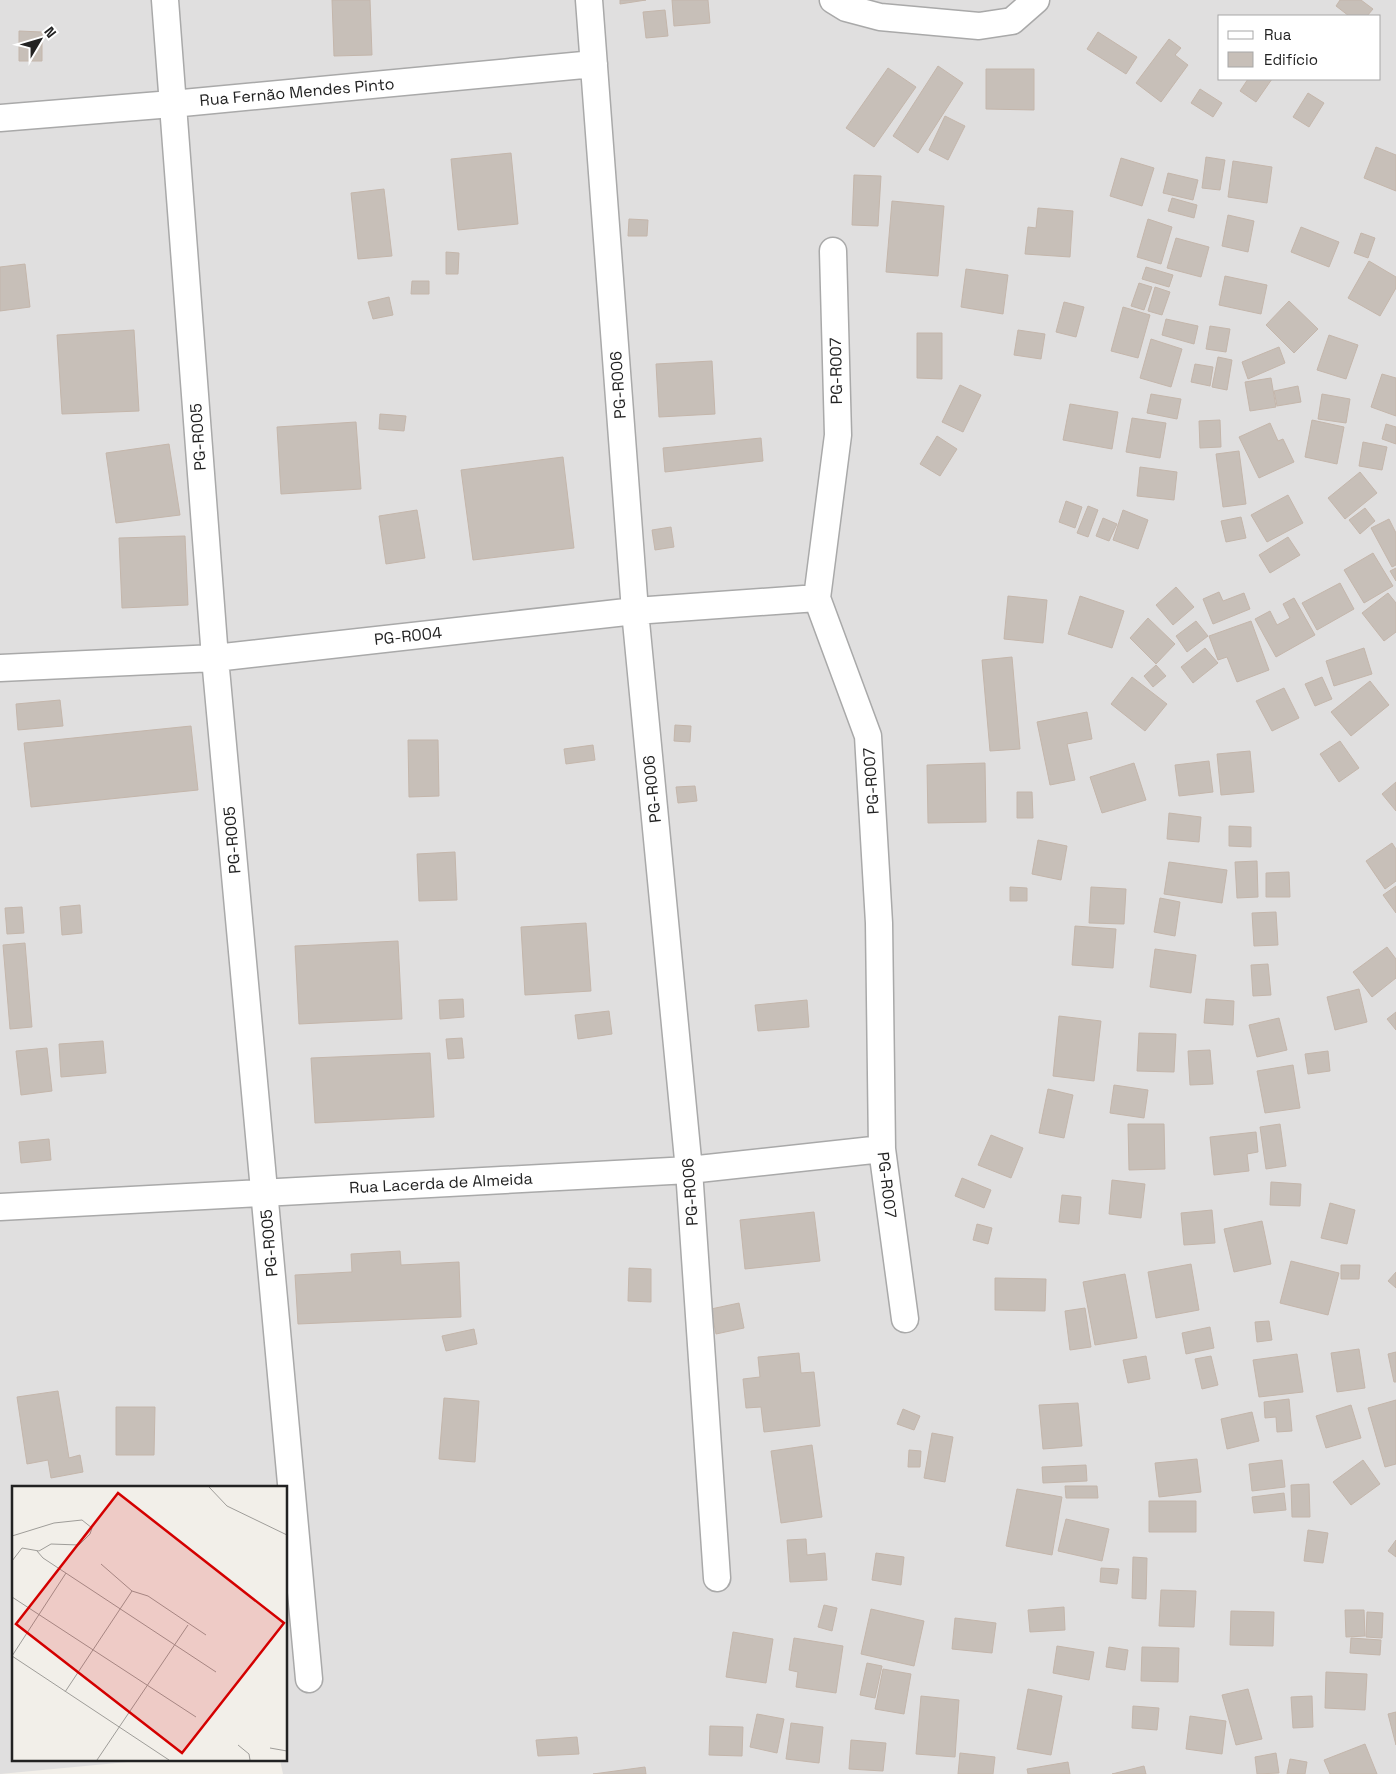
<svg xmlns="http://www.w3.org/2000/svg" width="1396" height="1774" font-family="'Space Grotesk',sans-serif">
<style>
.residential{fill:#e0dfdf;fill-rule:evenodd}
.building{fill:#c7bfb8;stroke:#c4b6ab}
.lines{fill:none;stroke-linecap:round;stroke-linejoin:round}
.street-casing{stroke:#a9a9a9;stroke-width:29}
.street{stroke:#fff;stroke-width:26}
.labels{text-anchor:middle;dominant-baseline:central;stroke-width:4;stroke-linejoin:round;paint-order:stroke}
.street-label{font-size:16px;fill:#222;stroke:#fff}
.inset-road{fill:none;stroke:#9f9d99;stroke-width:1}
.view{fill:#d40000;fill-opacity:0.15;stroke:#d40000;stroke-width:2.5}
.inset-edge{fill:none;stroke:#222;stroke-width:2.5}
</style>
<rect width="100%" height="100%" fill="#f2efe9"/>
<path class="residential" d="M0,0H1396V1774H283L280,1760H286V1488H14V1760H149L0,1774ZM1220,16H1380V79H1220Z"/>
<path class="building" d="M332,0H370L372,55L334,56Z
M620,0H646L620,4Z
M672,0H708L710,23L674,26Z
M1340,0H1361L1373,9L1367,16H1349L1336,6Z
M665,10L668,36L646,38L643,12Z
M19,31L42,32V61H19Z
M1098,32L1137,57L1126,74L1087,49Z
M1169,39L1181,48L1175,55L1188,65L1161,102L1136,83Z
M938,66L963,83L918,153L893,136Z
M888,68L916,87L874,147L846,128Z
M986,69H1034V110L986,109Z
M1248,79H1272L1256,102L1240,91Z
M1200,89L1222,103L1213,117L1191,103Z
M1308,93L1324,103L1309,127L1293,117Z
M945,116L965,126L948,160L929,150Z
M1376,147L1396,155V191L1364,178Z
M511,153L518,224L458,230L451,159Z
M1206,157L1225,160L1220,190L1202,188Z
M1121,158L1154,168L1142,206L1110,196Z
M1233,161L1272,167L1267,203L1228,197Z
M1168,173L1198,180L1193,200L1163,193Z
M854,175L881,176L878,226L852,225Z
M384,189L392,256L358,259L351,193Z
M1172,198L1197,205L1194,218L1168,211Z
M892,201L944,206L938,276L886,272Z
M1038,208L1073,211L1070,257L1025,254L1028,227L1036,228Z
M1228,215L1254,221L1248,252L1222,246Z
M629,219L648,220L647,236H628Z
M1148,219L1172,227L1161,264L1137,257Z
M1301,227L1339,242L1329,267L1291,252Z
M1361,233L1375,238L1368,258L1354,253Z
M1176,238L1209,247L1201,277L1167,268Z
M446,252L459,253L458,274H446Z
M1369,261L1396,277V288L1380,316L1348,298Z
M25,264L30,307L0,311V267Z
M1146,267L1173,275L1169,287L1142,279Z
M966,269L1008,275L1003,314L961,307Z
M1225,276L1267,285L1261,314L1219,305Z
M412,281H429V294H411Z
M1139,283L1152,287L1144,310L1131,306Z
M1155,287L1170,292L1162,315L1148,311Z
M389,297L393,315L373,319L368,302Z
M1289,301L1318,329L1294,353L1266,325Z
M1064,302L1084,307L1076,337L1056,332Z
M1123,307L1150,315L1138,358L1111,351Z
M1166,319L1198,326L1194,344L1162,335Z
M1210,326L1230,329L1226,352L1206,349Z
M134,330L139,411L62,414L57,335Z
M1018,330L1045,334L1041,359L1014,355Z
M917,333H942V379L917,378Z
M1329,335L1358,345L1346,379L1317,370Z
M1151,339L1182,349L1171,387L1140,378Z
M1279,347L1285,363L1248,379L1242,362Z
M1218,357L1232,360L1227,390L1212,387Z
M712,361L715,414L659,417L656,364Z
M1195,364L1213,367L1210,386L1191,382Z
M1382,374L1396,378V416L1371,407Z
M1271,378L1276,407L1250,411L1245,382Z
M960,385L981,395L963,432L942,422Z
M1298,386L1301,402L1277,406L1274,391Z
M1151,394L1181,399L1177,419L1147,413Z
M1322,394L1350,399L1346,423L1318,419Z
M1070,404L1118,412L1112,449L1063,440Z
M380,414L406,416L404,431L379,429Z
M1132,418L1166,423L1160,458L1126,452Z
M1220,420L1221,447L1200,448L1199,421Z
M1312,420L1344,427L1337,464L1305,457Z
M356,422L361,489L281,494L277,427Z
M1270,423L1278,441L1283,439L1294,462L1259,478L1239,437Z
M1386,424L1396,427V444L1382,439Z
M937,436L957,449L940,476L920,464Z
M761,438L763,461L665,472L663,448Z
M1363,442L1387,447L1382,470L1359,466Z
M169,444L180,515L116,523L106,453Z
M1239,451L1246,504L1223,507L1216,454Z
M563,457L574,548L473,560L461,470Z
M1140,467L1177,472L1174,500L1137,496Z
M1360,472L1377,493L1345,519L1328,498Z
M1288,495L1303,523L1267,542L1251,515Z
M1066,501L1082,507L1075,528L1059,522Z
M1088,506L1098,510L1088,537L1077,533Z
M1365,508L1375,521L1360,534L1349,520Z
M417,510L425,558L386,564L379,516Z
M1123,510L1148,520L1138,549L1113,540Z
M1241,517L1246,538L1226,542L1221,521Z
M1103,518L1117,524L1109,541L1096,536Z
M1389,519L1396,533V565L1392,567L1371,528Z
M671,527L674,547L655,550L652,530Z
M185,536L188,605L122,608L119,538Z
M1288,537L1300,555L1270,573L1259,555Z
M1373,553L1393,586L1364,603L1344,570Z
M1396,568V581L1390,571Z
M1340,583L1354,609L1317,630L1302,603Z
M1176,587L1194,607L1173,625L1156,605Z
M1219,592L1223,601L1244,593L1250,609L1213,624L1203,599Z
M1388,593L1396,603V632L1384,641L1362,613Z
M1008,596L1047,600L1043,643L1004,639Z
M1080,596L1124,611L1112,648L1068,634Z
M1294,598L1315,635L1276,657L1255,619L1270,611L1277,625L1290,618L1283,604Z
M1148,618L1175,644L1156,664L1130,638Z
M1196,621L1208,636L1187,652L1176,636Z
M1251,621L1269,670L1237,682L1227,657L1218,660L1209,636Z
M1205,648L1218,663L1193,683L1181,667Z
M1364,648L1372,674L1334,686L1326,661Z
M1012,657L1020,749L990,751L982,660Z
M1156,665L1166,676L1153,687L1144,676Z
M1132,677L1167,704L1145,731L1111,704Z
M1322,677L1332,699L1315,706L1305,684Z
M1370,681L1389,705L1351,736L1331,712Z
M1284,688L1299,718L1272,731L1256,701Z
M60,700L63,726L18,730L16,704Z
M1087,712L1092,739L1067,744L1075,780L1050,785L1037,722Z
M675,725L691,726L690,742L674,741Z
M191,726L198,790L31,807L24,743Z
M408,740H438L439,796L409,797Z
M1340,741L1359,768L1339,782L1320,754Z
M593,745L595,760L566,764L564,749Z
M1250,751L1254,792L1221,795L1217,754Z
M1209,761L1213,792L1179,796L1175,765Z
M985,763L986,822L928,823L927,765Z
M1134,763L1146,800L1102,813L1090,777Z
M1396,782V811L1382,794Z
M695,786L697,801L678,803L676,787Z
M1017,792H1032L1033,818H1017Z
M1169,813L1201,817L1199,842L1167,839Z
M1229,826L1251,827V847L1229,846Z
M1038,840L1067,846L1061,880L1032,874Z
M1392,843L1396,849V881L1385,889L1366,861Z
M455,852L457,900L419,901L417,854Z
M1257,861L1258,897L1237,898L1235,862Z
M1169,862L1227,870L1222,903L1164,894Z
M1289,872L1290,897H1266V873Z
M1396,886V913L1383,895Z
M1010,887L1027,888V901H1010Z
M1091,887L1126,889L1124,924L1089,923Z
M1160,898L1180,902L1175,936L1154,932Z
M80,905L82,933L62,935L60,907Z
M22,907L24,933L7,934L5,908Z
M1276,912L1278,945L1254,946L1252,913Z
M586,923L591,991L525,995L521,927Z
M1075,926L1116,929L1113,968L1072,965Z
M398,941L402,1019L299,1024L295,946Z
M25,943L32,1027L10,1029L3,945Z
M1387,947L1396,959V978L1372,997L1353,972Z
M1155,949L1196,955L1191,993L1150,987Z
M1268,964L1271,995L1253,996L1251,965Z
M1359,989L1367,1022L1335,1030L1327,997Z
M463,999L464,1017L440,1019L439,1000Z
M1206,999L1234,1001L1233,1025L1204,1023Z
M807,1000L809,1027L758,1031L755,1005Z
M609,1011L612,1034L578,1039L575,1015Z
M1396,1012V1030L1387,1019Z
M1059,1016L1101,1021L1094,1081L1053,1076Z
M1279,1018L1287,1050L1257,1057L1249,1025Z
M1139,1033L1176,1034L1174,1072L1137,1071Z
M462,1038L464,1058L448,1059L446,1039Z
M103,1041L106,1073L61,1077L59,1044Z
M47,1048L52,1091L21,1095L16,1051Z
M1210,1050L1213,1084L1190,1085L1188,1051Z
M1328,1051L1330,1071L1308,1074L1305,1054Z
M430,1053L434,1117L315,1123L311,1058Z
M1293,1065L1300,1108L1265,1113L1257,1071Z
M1114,1085L1148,1090L1144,1118L1110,1113Z
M1048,1089L1073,1095L1064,1138L1039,1133Z
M1128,1124H1164L1165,1169L1129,1170Z
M1280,1124L1286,1166L1266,1169L1260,1127Z
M1256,1132L1258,1152L1247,1154L1249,1171L1214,1175L1210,1137Z
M991,1135L1023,1148L1011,1178L978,1165Z
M49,1139L51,1160L21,1163L19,1142Z
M962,1178L991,1190L984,1208L955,1196Z
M1112,1180L1145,1184L1141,1218L1109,1214Z
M1271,1182L1301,1184L1300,1206L1270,1205Z
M1062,1195L1081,1197L1079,1224L1059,1222Z
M1330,1203L1355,1210L1347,1244L1321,1238Z
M1212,1210L1215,1243L1184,1245L1181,1213Z
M814,1212L820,1261L745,1269L740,1220Z
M1262,1221L1271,1264L1234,1272L1224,1229Z
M977,1224L992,1228L988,1244L973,1240Z
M400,1251L401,1265L459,1262L461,1317L298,1324L295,1275L352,1272L351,1254Z
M1291,1261L1339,1273L1328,1315L1280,1303Z
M1191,1264L1199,1310L1156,1318L1148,1272Z
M1341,1265H1360L1359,1279H1341Z
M629,1268L651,1269V1302L628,1301Z
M1396,1272V1288L1388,1281Z
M1125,1274L1137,1338L1095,1345L1083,1282Z
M995,1278L1046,1279L1045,1311L995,1310Z
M739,1303L744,1328L716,1334L711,1309Z
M1085,1308L1091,1347L1070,1350L1065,1311Z
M1269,1321L1272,1340L1257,1342L1255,1322Z
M1210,1327L1214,1348L1186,1354L1182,1333Z
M474,1329L477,1344L446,1351L442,1336Z
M1359,1349L1365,1388L1337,1392L1331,1353Z
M1396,1352V1382H1394L1388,1354Z
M799,1353L801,1373L814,1372L820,1426L764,1432L761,1407L746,1408L743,1379L760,1377L758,1357Z
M1297,1354L1303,1392L1259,1397L1253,1360Z
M1146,1356L1150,1379L1128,1383L1123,1360Z
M1211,1356L1218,1385L1202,1389L1195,1359Z
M58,1391L69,1458L80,1455L83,1472L51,1478L48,1460L27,1464L17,1397Z
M444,1398L479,1401L475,1462L439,1459Z
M1289,1399L1292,1431L1277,1432L1276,1417L1265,1418L1264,1402Z
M1396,1400V1464L1385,1467L1368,1408Z
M1078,1403L1082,1446L1043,1449L1039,1405Z
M1351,1405L1361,1438L1326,1448L1316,1416Z
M116,1407H155L154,1455H116Z
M903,1409L920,1416L914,1430L897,1424Z
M1252,1412L1259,1441L1227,1449L1221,1419Z
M932,1433L953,1437L945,1482L924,1478Z
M812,1445L822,1517L781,1523L771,1451Z
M909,1450L921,1451L920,1467H908Z
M1197,1459L1201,1492L1159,1497L1155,1463Z
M1282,1460L1285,1487L1252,1491L1249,1464Z
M1363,1460L1380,1484L1351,1505L1333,1482Z
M1086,1465L1087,1481L1043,1483L1042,1467Z
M1309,1484L1310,1517H1292L1291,1485Z
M1065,1486H1097L1098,1498H1066Z
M1017,1489L1062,1497L1052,1555L1006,1546Z
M1284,1493L1286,1510L1254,1513L1252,1497Z
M1149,1501H1196V1532H1149Z
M1066,1519L1109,1529L1102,1561L1058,1551Z
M1308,1530L1328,1533L1323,1563L1304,1561Z
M806,1539L807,1555L825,1553L827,1580L790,1582L787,1540Z
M1396,1540V1557L1388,1551Z
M876,1553L904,1557L901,1585L872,1580Z
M1133,1557L1147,1558L1146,1599L1132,1598Z
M1101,1568L1119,1569L1117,1584L1100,1582Z
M1161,1590L1196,1591L1194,1627L1159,1626Z
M824,1605L837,1608L832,1631L818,1627Z
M1064,1607L1065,1630L1030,1632L1028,1610Z
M871,1609L924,1621L914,1666L861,1654Z
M1345,1610H1364L1365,1636L1346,1637Z
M1231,1611L1274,1612L1273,1646L1230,1645Z
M1367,1612L1383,1613L1382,1638L1366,1637Z
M955,1618L996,1623L992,1653L952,1649Z
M733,1632L773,1639L766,1683L726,1677Z
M794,1638L843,1646L836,1693L796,1687L798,1672L789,1670Z
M1351,1638L1381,1640L1380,1655L1350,1653Z
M1057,1646L1094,1652L1089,1680L1053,1673Z
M1109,1647L1128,1650L1125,1670L1106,1667Z
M1142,1647L1179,1648L1178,1682L1141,1681Z
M867,1663L882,1666L875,1698L860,1695Z
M883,1669L911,1674L904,1714L875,1709Z
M1326,1672L1367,1674L1365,1710L1325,1708Z
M1028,1689L1062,1696L1051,1755L1017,1749Z
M1248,1689L1262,1739L1236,1745L1222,1695Z
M921,1696L959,1700L955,1757L916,1754Z
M1312,1696L1313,1727L1293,1728L1291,1697Z
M1133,1706L1159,1708L1157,1730L1132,1728Z
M1396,1712V1745L1388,1714Z
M757,1714L784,1719L777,1753L750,1747Z
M1190,1716L1226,1721L1222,1754L1186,1749Z
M791,1723L823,1727L819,1763L786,1759Z
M710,1726L743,1727L742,1756L709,1755Z
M577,1737L579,1754L538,1756L536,1740Z
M851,1740L886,1743L883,1771L849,1769Z
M1365,1744L1377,1774H1330L1324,1760Z
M960,1753L995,1757L993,1774H958Z
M1276,1753L1279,1773L1257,1774L1255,1757Z
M1290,1759L1307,1762L1305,1774H1287Z
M1068,1762L1070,1774H1028L1027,1769Z
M1144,1766L1146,1774H1112Z
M645,1767L646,1774H593Z"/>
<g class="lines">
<g class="street-casing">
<path id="street" d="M165,0L215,658L309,1679
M589,0L635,611L689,1170L717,1578
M833,0L846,8L880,17L979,26L1012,21L1036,0
M0,118L172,104L594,64
M833,251L838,435L817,598L868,736L879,923L882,1149L905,1319
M0,668L215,658L635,611L817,598
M0,1207L689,1170L882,1149"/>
</g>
<use href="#street" class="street"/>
</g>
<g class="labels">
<g class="street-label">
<text transform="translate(297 92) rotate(-5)">Rua Fernão Mendes Pinto</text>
<text transform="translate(836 371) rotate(-91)">PG-R007</text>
<text transform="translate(618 385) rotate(-94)">PG-R006</text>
<text transform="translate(198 437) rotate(-94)">PG-R005</text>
<text transform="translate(408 636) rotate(-6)">PG-R004</text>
<text transform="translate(871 781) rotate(-94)">PG-R007</text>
<text transform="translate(652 789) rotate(-96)">PG-R006</text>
<text transform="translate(232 840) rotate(-95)">PG-R005</text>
<text transform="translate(441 1183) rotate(-3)">Rua Lacerda de Almeida</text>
<text transform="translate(887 1185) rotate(83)">PG-R007</text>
<text transform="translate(690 1192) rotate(-94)">PG-R006</text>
<text transform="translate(269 1243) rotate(-95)">PG-R005</text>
</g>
</g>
<g transform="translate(12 1486)">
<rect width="275" height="275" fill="#f2efe9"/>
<path class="inset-road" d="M197,1L215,20L275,49M0,50L42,37L70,34L80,42L78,48L67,59L39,58L27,65L10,62L0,75M25,65L31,72L204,186M89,78L120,105L136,110L194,149M0,111L184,231M0,170L157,274M0,170L54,87M53,206L120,105M226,259L237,268L238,274M258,262L275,265M85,274L176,139"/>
<path class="view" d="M106,7L272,137L170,267L4,138Z"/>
<rect width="275" height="275" class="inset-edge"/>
</g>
<rect x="1218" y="15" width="162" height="65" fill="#ffffff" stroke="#a7a7a7"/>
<rect x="1228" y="31" width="25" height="8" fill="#ffffff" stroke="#a7a7a7"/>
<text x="1264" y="40" font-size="15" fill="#222222">Rua</text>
<rect x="1228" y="52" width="25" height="15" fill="#c7bfb8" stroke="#a7a7a7"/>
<text x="1264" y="65" font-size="15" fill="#222222">Edifício</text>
<g transform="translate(40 40) rotate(52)" stroke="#ffffff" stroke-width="4" paint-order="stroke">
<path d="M0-4L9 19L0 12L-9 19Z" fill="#222222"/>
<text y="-8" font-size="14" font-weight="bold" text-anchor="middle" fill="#222222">N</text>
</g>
</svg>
